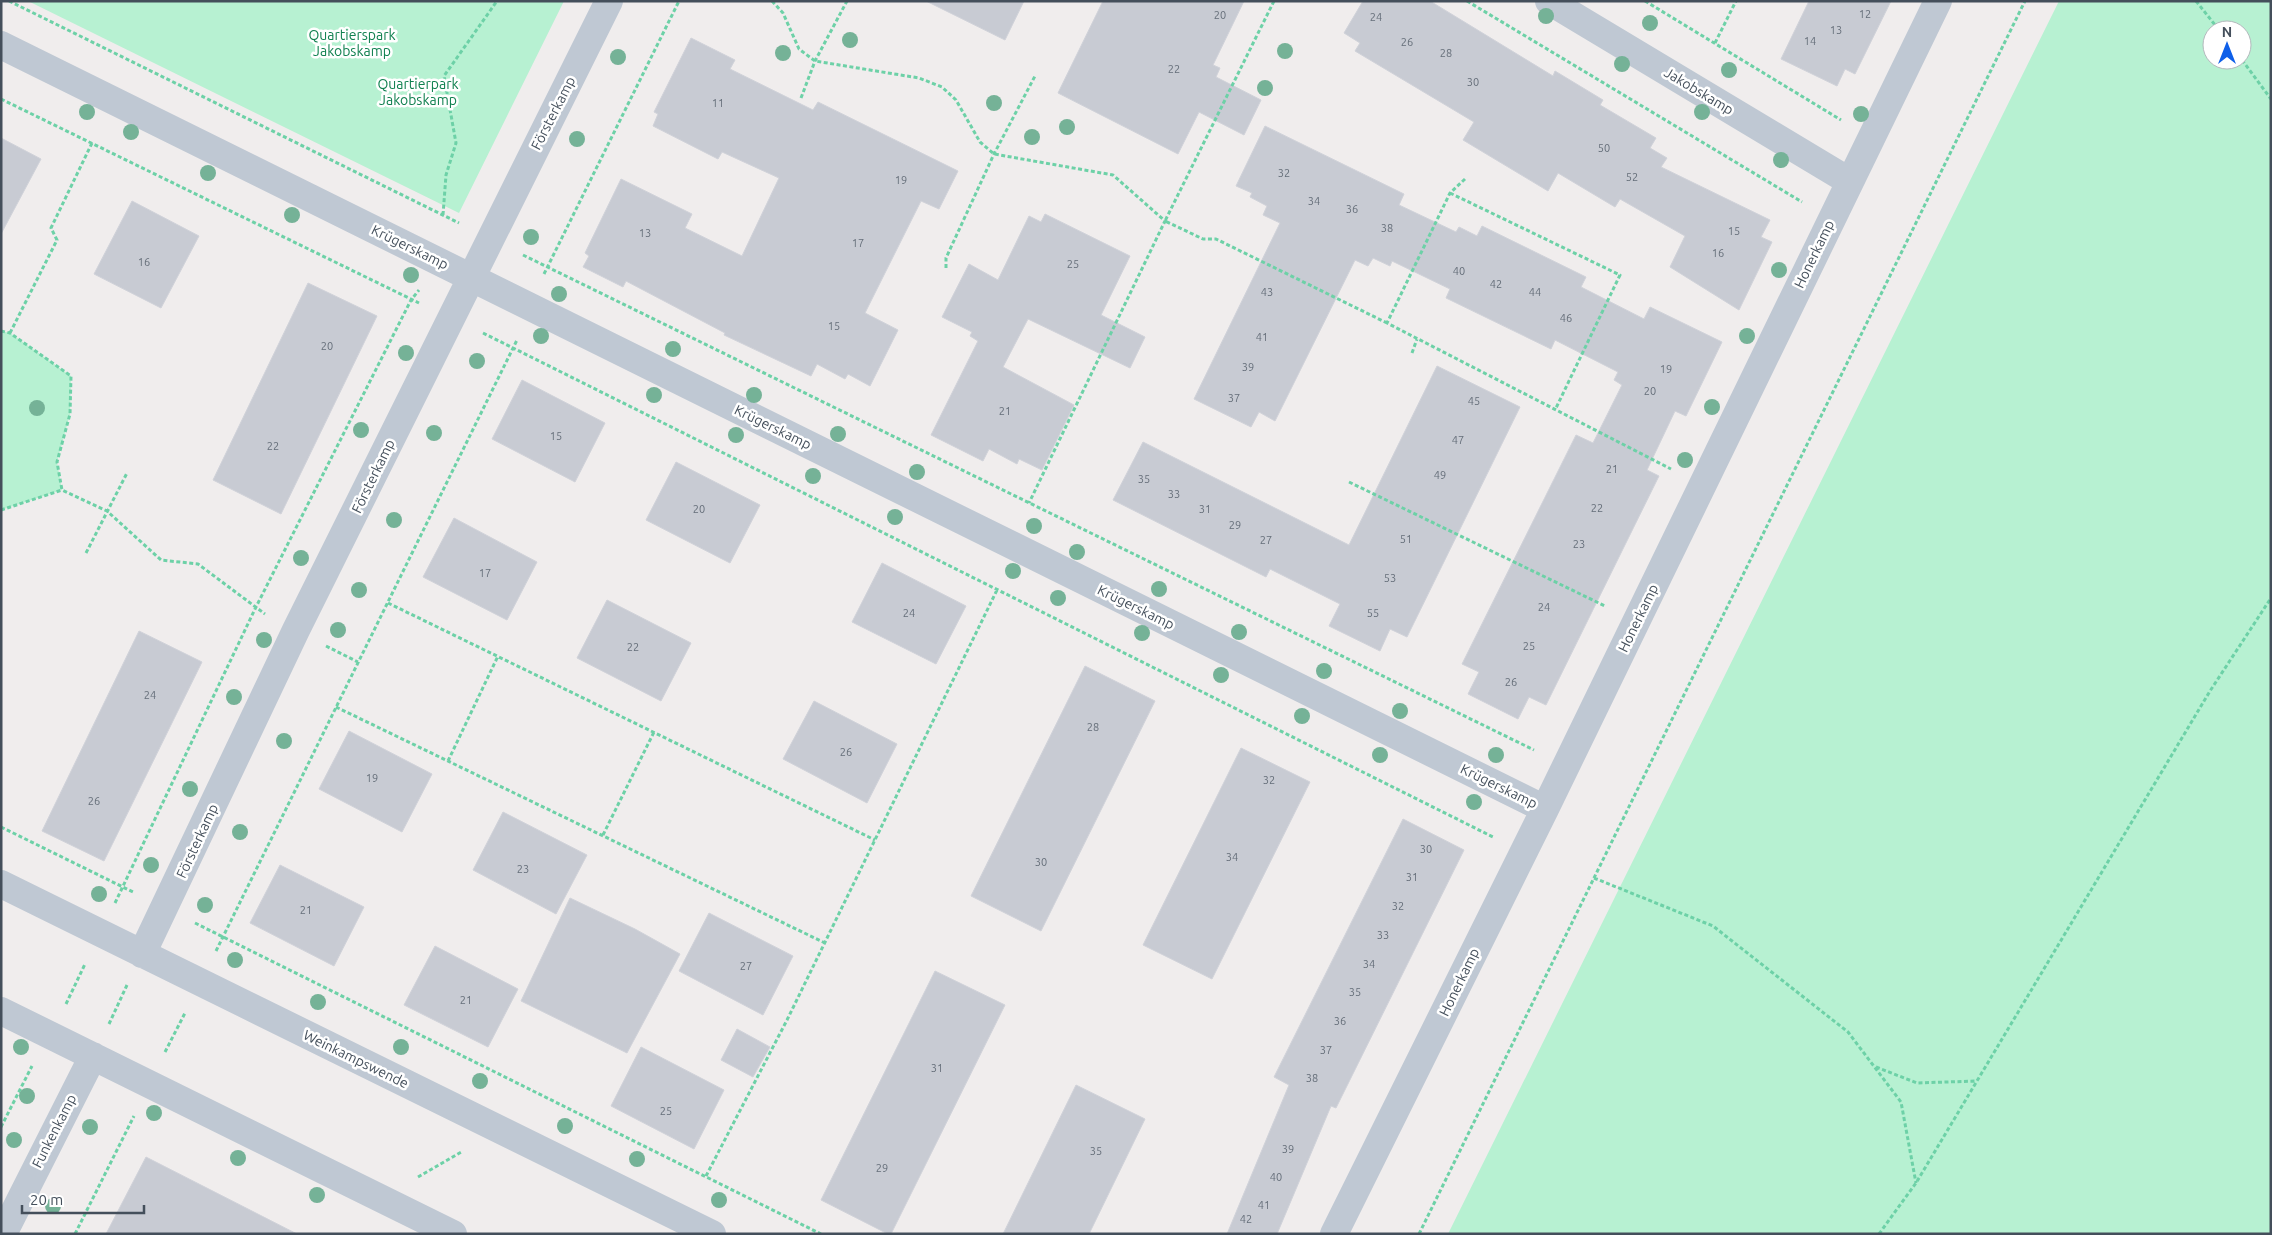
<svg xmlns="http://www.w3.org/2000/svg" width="2272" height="1235" font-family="Ubuntu,sans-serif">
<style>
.green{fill:#b7f1d2;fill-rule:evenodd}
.building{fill:#c8cbd3;stroke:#d0d2d9}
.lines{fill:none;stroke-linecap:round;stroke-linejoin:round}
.path{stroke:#6dd1a7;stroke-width:3;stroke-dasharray:4 2.5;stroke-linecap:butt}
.minor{stroke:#bfc8d3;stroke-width:28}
.tree{fill:#75b297}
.labels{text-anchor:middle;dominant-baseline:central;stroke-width:5;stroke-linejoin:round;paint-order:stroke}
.number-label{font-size:11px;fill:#656e79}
.park-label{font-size:14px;fill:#118150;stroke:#fff}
.street-label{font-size:14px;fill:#444f5b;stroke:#fff}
</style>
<rect width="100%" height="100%" fill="#f0eded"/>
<path class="green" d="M28,1H564L459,213Z
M2059,1H2271V1234H1448ZM2212,30H2242V60H2212Z
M1,331L10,333L71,376L70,414L57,462L62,490L1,510Z"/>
<path class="building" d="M926,1H1024L1005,40Z
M1103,1H1244L1213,65L1220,68L1216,77L1261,100L1244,135L1199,112L1178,154L1058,93Z
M1363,1H1430L1553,76L1555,71L1603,100L1600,105L1656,138L1650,148L1667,158L1661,167L1770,220L1761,237L1772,242L1739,310L1670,267L1685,236L1620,199L1615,207L1558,173L1548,191L1463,140L1474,122L1355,51L1360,43L1344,33Z
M1809,1H1891L1855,74L1845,69L1837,86L1781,59Z
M691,38L735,60L730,69L813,110L818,102L958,171L939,209L921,201L865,313L898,330L870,386L848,374L845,379L817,364L811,376L724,335L725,333L626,281L623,287L583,267L589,256L585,253L621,179L692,214L685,228L742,256L779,178L722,152L718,159L653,126L658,114L654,112Z
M1265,126L1404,194L1399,205L1456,232L1459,227L1477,236L1482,226L1586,277L1581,287L1644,319L1650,307L1722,342L1686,416L1675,411L1647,470L1659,476L1546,705L1529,697L1518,719L1468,694L1479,672L1462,664L1576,435L1593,443L1622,385L1614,380L1618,372L1555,340L1551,349L1446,298L1450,289L1392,261L1390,266L1373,258L1368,266L1355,260L1275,421L1259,412L1251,427L1194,399L1280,223L1263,215L1267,206L1250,197L1252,193L1236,186Z
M1,138L41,159L1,234Z
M132,201L199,236L161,308L94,274Z
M1045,214L1130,256L1101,315L1145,337L1130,368L1028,319L1003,367L1074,405L1042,470L1019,459L1017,464L989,449L983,461L931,435L978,341L970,336L972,332L942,317L969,264L998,280L1029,216L1041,222Z
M308,283L377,316L281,514L213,480Z
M1437,366L1520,407L1407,637L1390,629L1380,651L1329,626L1340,604L1270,569L1266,577L1113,500L1143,442L1349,545Z
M522,380L605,423L575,482L492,439Z
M676,462L760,505L730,563L646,520Z
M454,518L537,562L507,620L423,577Z
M882,563L966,606L936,664L852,622Z
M607,600L691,643L661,701L577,658Z
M139,631L202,662L104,861L42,831Z
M1085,666L1155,701L1041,931L971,896Z
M814,701L897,744L867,803L783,759Z
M349,731L432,774L402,832L319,789Z
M1241,748L1310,782L1212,979L1143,945Z
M503,812L587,855L556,914L473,870Z
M1403,819L1464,850L1336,1108L1331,1106L1277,1234H1227L1289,1085L1274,1077Z
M280,865L364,907L334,966L250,923Z
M570,898L635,929L680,954L627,1053L521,1001Z
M709,913L793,956L763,1015L679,971Z
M435,946L518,989L488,1047L404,1005Z
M935,971L1005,1005L891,1234H888L821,1200Z
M737,1029L770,1047L753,1077L721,1060Z
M641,1047L724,1090L694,1149L611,1106Z
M1076,1085L1145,1119L1089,1234H1003Z
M146,1157L297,1234H106Z"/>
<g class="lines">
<path class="path" d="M9,1L459,223
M772,1L783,13L799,49L815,61L919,78L942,87L956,100L980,142L994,154L1113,175L1165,221L1029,503
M1274,1L1165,221L1203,239H1216L1387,323
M1467,1L1802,202
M1645,1L1841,120
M2196,1L2219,30
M1715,43L1736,1
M2242,60L2271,99
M801,98L815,61L847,1
M1,99L419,303
M1465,179L1450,193L1387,323L1671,469
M1450,193L1620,275L1556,408
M443,215L446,175L456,143L444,76L497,1
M523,255L1534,750
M946,268V258L994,154L1035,76
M544,274L679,1
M1,331L10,333L71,376L70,414L57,462L62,490L107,511L161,560L198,564L265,614
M10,333L57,240L51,228L92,143
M483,333L1493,837
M1412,353L1417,339
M1349,482L1605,606
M1,510L62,490
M86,553L127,473
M388,603L875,840
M326,646L358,662
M336,707L825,943
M448,761L498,656
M1,827L133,892
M603,835L654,732
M1594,878L1713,926L1848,1032L1901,1102L1916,1183
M115,903L255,609L411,300L419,290
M195,923L821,1234
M216,951L517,340
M66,1004L85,964
M109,1024L127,985
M165,1052L185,1013
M1876,1067L1917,1083L1976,1081
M1,1127L32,1066
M706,1176L787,1020L997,590
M418,1177L463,1151
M75,1234L134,1116
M1419,1234L2025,1
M1879,1234L1916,1183L2210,691L2271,598"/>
<path class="minor" d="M1549,1L1849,181
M1,45L1545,809
M1,884L712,1234
M142,954L296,630L609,1
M1,1011L453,1234
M3,1234L93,1056
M1334,1234L1545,809L1938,1"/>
</g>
<g class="tree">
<circle cx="1546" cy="16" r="8"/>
<circle cx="1650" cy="23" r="8"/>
<circle cx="850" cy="40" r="8"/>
<circle cx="1285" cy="51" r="8"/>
<circle cx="783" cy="53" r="8"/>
<circle cx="618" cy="57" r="8"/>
<circle cx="1622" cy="64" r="8"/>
<circle cx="1729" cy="70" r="8"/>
<circle cx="1265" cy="88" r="8"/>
<circle cx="994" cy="103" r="8"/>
<circle cx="87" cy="112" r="8"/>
<circle cx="1702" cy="112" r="8"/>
<circle cx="1861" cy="114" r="8"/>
<circle cx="1067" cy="127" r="8"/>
<circle cx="131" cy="132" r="8"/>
<circle cx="1032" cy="137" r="8"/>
<circle cx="577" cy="139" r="8"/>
<circle cx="1781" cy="160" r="8"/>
<circle cx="208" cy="173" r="8"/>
<circle cx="292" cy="215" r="8"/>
<circle cx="531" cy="237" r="8"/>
<circle cx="1779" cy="270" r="8"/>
<circle cx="411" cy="275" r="8"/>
<circle cx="559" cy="294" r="8"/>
<circle cx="541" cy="336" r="8"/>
<circle cx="1747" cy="336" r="8"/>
<circle cx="673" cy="349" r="8"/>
<circle cx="406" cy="353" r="8"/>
<circle cx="477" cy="361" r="8"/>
<circle cx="654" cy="395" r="8"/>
<circle cx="754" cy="395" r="8"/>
<circle cx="1712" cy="407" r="8"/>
<circle cx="37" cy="408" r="8"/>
<circle cx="361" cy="430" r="8"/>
<circle cx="434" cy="433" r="8"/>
<circle cx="838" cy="434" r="8"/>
<circle cx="736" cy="435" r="8"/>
<circle cx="1685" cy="460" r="8"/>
<circle cx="917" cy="472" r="8"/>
<circle cx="813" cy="476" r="8"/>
<circle cx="895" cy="517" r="8"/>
<circle cx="394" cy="520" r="8"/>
<circle cx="1034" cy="526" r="8"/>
<circle cx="1077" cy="552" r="8"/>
<circle cx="301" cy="558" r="8"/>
<circle cx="1013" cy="571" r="8"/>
<circle cx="1159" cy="589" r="8"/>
<circle cx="359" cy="590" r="8"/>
<circle cx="1058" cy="598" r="8"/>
<circle cx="338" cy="630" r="8"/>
<circle cx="1239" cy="632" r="8"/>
<circle cx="1142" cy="633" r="8"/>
<circle cx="264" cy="640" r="8"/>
<circle cx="1324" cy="671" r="8"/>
<circle cx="1221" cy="675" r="8"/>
<circle cx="234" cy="697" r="8"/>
<circle cx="1400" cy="711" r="8"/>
<circle cx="1302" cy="716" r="8"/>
<circle cx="284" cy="741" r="8"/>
<circle cx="1380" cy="755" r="8"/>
<circle cx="1496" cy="755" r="8"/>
<circle cx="190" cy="789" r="8"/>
<circle cx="1474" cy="802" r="8"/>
<circle cx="240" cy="832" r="8"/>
<circle cx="151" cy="865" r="8"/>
<circle cx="99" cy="894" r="8"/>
<circle cx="205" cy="905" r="8"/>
<circle cx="235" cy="960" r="8"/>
<circle cx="318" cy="1002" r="8"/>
<circle cx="21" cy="1047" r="8"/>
<circle cx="401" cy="1047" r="8"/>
<circle cx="480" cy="1081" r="8"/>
<circle cx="27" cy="1096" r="8"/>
<circle cx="154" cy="1113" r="8"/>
<circle cx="565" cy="1126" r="8"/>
<circle cx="90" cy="1127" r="8"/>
<circle cx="14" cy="1140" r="8"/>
<circle cx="238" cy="1158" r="8"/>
<circle cx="637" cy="1159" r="8"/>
<circle cx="317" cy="1195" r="8"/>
<circle cx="719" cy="1200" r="8"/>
<circle cx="53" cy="1206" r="8"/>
</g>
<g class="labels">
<g class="number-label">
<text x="1865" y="14">12</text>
<text x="1220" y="15">20</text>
<text x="1376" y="17">24</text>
<text x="1836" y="30">13</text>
<text x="1810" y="41">14</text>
<text x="1407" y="42">26</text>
<text x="1446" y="53">28</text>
<text x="1174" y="69">22</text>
<text x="1473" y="82">30</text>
<text x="718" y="103">11</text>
<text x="1604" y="148">50</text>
<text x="1284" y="173">32</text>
<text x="1632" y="177">52</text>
<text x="901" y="180">19</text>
<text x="1314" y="201">34</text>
<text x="1352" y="209">36</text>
<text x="1387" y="228">38</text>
<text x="1734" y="231">15</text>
<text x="645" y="233">13</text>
<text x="858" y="243">17</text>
<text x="1718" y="253">16</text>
<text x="144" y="262">16</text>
<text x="1073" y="264">25</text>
<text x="1459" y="271">40</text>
<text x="1496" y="284">42</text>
<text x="1267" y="292">43</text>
<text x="1535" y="292">44</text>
<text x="1566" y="318">46</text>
<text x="834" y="326">15</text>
<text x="1262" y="337">41</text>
<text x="327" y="346">20</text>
<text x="1248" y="367">39</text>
<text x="1666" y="369">19</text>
<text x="1650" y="391">20</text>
<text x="1234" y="398">37</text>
<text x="1474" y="401">45</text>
<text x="1005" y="411">21</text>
<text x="556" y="436">15</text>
<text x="1458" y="440">47</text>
<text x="273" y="446">22</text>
<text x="1612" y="469">21</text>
<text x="1440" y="475">49</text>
<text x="1144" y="479">35</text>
<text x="1174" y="494">33</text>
<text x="1597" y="508">22</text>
<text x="699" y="509">20</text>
<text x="1205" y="509">31</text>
<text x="1235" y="525">29</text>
<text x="1406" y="539">51</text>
<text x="1266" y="540">27</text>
<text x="1579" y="544">23</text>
<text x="485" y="573">17</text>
<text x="1390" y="578">53</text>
<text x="1544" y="607">24</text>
<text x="909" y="613">24</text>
<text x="1373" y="613">55</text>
<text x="1529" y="646">25</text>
<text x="633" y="647">22</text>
<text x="1511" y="682">26</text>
<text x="150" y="695">24</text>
<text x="1093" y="727">28</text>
<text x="846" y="752">26</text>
<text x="372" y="778">19</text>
<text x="1269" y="780">32</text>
<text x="94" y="801">26</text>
<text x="1426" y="849">30</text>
<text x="1232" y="857">34</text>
<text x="1041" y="862">30</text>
<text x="523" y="869">23</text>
<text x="1412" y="877">31</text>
<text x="1398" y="906">32</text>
<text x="306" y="910">21</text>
<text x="1383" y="935">33</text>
<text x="1369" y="964">34</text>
<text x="746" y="966">27</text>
<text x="1355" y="992">35</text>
<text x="466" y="1000">21</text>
<text x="1340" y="1021">36</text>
<text x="1326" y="1050">37</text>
<text x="937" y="1068">31</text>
<text x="1312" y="1078">38</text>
<text x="666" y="1111">25</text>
<text x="1288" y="1149">39</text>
<text x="1096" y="1151">35</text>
<text x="882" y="1168">29</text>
<text x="1276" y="1177">40</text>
<text x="1264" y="1205">41</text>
<text x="1246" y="1219">42</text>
</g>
<g class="park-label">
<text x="352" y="35">Quartierspark<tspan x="352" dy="16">Jakobskamp</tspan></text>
<text x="418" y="84">Quartierpark<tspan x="418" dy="16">Jakobskamp</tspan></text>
</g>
<g class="street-label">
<text transform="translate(1699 91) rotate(31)">Jakobskamp</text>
<text transform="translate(553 113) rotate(-63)">Försterkamp</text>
<text transform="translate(410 247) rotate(26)">Krügerskamp</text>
<text transform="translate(1814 254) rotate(-64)">Honerkamp</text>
<text transform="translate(773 427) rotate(26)">Krügerskamp</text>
<text transform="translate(373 476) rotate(-64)">Försterkamp</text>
<text transform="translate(1136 607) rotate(26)">Krügerskamp</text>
<text transform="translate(1638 618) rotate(-64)">Honerkamp</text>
<text transform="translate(1499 786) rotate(26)">Krügerskamp</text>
<text transform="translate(197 841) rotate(-65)">Försterkamp</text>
<text transform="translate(1459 982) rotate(-64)">Honerkamp</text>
<text transform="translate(356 1059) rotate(26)">Weinkampswende</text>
<text transform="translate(54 1131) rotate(-63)">Funkenkamp</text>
</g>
</g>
<rect width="2272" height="1235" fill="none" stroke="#444f5b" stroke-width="5"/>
<g transform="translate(2227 45)"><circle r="24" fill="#ffffff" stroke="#b4b9bd"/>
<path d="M0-4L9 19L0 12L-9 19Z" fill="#0e5fe9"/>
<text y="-8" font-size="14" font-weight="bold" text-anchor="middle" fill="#444f5b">N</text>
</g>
<path d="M22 1205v8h122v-8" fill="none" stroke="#444f5b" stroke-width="2.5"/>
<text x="30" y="1205" font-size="15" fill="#444f5b" stroke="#ffffff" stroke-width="4" paint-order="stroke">20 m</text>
</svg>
